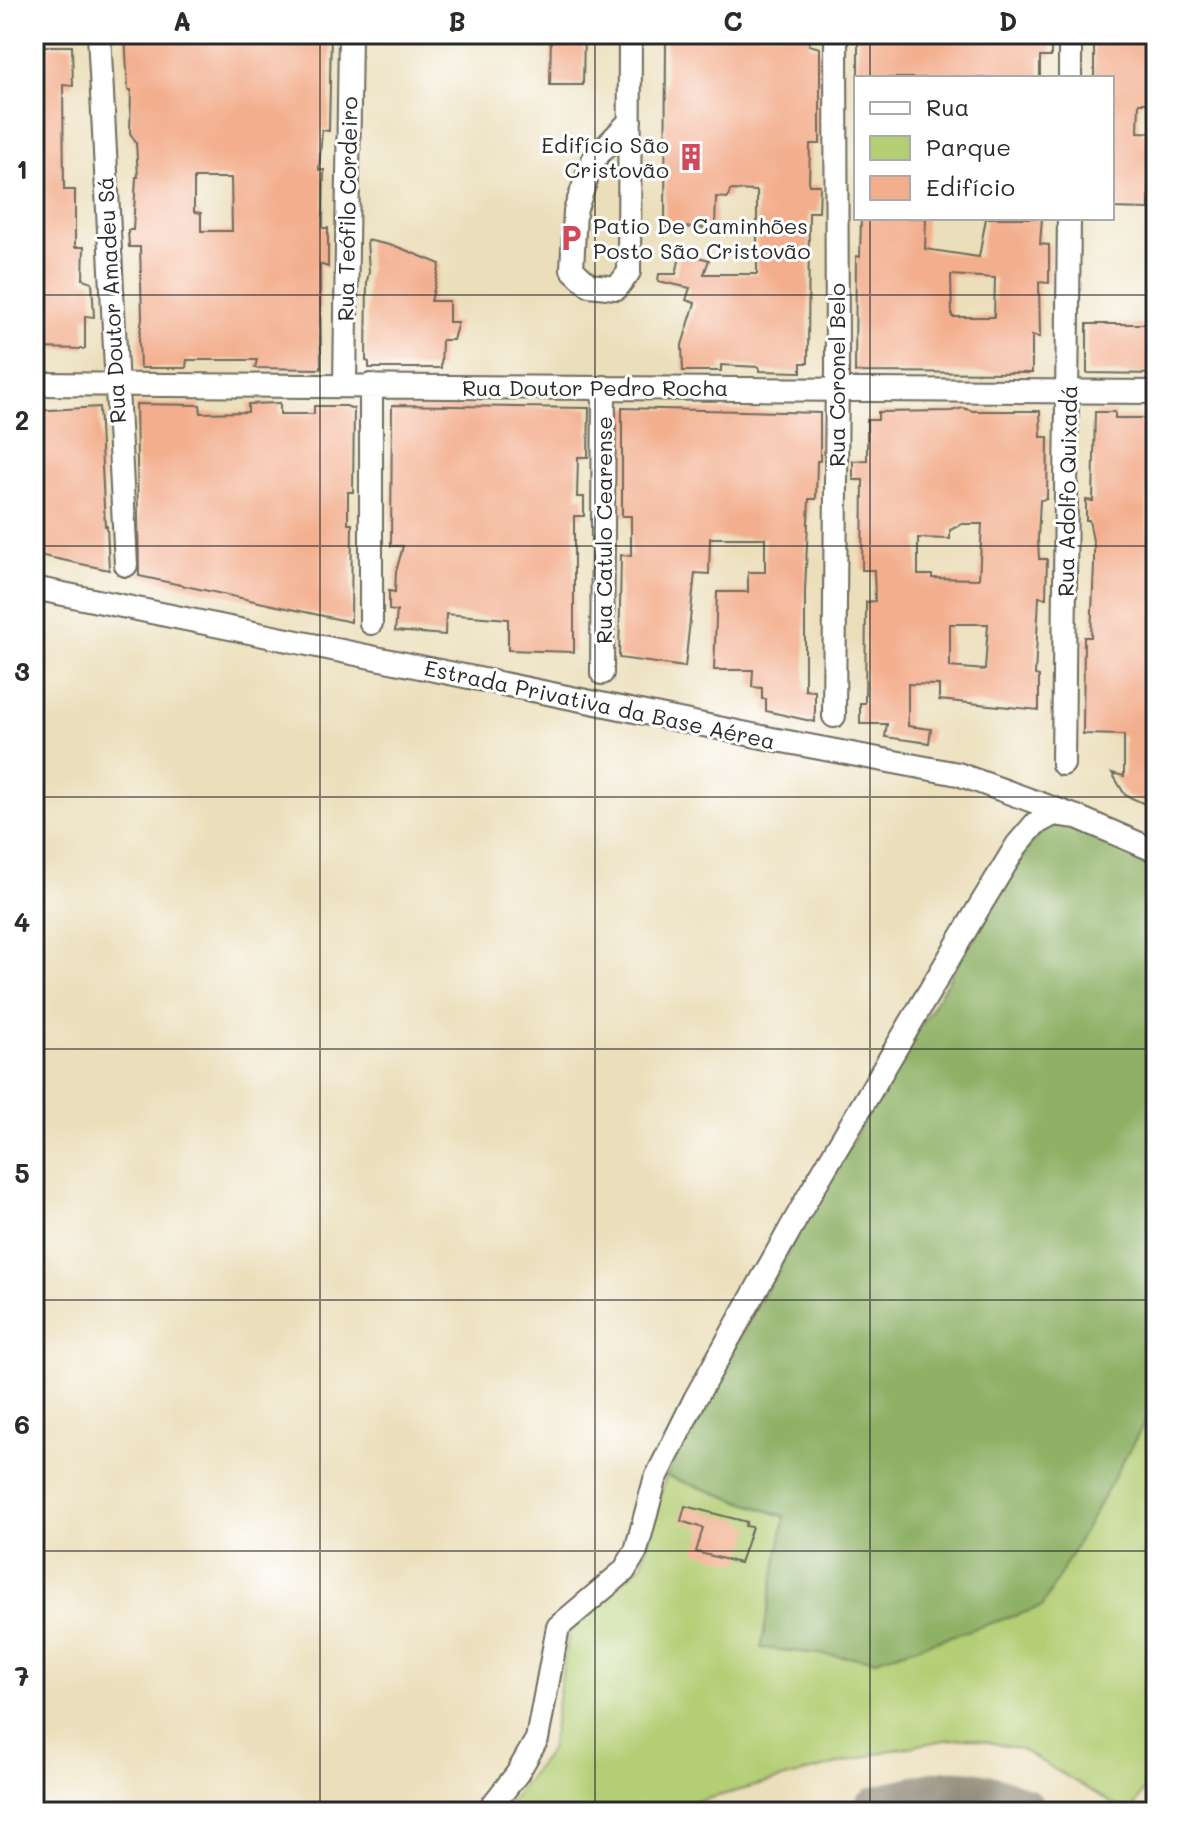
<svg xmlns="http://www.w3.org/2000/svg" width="1190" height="1846" font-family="Mali,sans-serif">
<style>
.green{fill:#b4ce74;stroke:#707c50;stroke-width:2}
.forest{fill:#8fb166;stroke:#5d6e48;stroke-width:2}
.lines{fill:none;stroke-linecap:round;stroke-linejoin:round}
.taxiway{stroke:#8b8472;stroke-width:52}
.building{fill:#f3ae8d;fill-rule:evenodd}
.minor-casing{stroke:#6e6a5d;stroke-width:26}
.minor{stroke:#fff;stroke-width:22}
.grid{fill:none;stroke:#2b2b2b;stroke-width:2;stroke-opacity:0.55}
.labels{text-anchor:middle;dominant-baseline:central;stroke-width:6;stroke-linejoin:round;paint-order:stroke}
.poi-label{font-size:22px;fill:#2b2b2b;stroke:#fff;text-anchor:end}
.street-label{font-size:22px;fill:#2b2b2b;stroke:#fff}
.neatline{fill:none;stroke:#2b2b2b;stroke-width:3}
.grid-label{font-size:26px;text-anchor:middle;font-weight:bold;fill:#2b2b2b}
</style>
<rect width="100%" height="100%" fill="#fff"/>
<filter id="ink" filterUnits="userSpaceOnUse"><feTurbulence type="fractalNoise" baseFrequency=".0125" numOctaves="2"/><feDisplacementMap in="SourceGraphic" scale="16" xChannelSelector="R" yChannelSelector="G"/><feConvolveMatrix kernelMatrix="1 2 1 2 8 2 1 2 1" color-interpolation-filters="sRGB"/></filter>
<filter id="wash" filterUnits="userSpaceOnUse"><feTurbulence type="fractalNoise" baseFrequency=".006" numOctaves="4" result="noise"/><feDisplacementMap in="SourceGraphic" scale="32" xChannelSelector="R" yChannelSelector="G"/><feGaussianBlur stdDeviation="1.8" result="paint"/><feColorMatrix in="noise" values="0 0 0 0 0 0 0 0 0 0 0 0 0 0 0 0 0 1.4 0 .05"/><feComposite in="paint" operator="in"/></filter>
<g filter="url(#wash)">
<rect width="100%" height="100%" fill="#ebdeba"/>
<path class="green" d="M1156,1402V1769L1131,1812H1127L1020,1749L970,1738L945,1740L887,1751L658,1812H502L550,1750L569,1630L642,1564L666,1476L1042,1606Z"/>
<path class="forest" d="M1058,823L1071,824L1156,860V1402L1042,1607L876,1660L761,1648L785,1516L666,1476C777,1260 903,1054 1029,846L1043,830Z"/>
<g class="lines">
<path class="taxiway" d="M878,1812C940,1795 959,1786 1020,1812"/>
</g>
<g id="blocks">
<path class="building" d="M125,34H331L329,131L322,130L319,170H324L323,228H328V267L320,264L321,369L255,368L257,360H187L186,368H140L139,340L142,318L140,247H129L128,230H133L136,177H138L136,143L130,133L131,90H128ZM194,178H231L232,231H201V213L194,212Z
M551,34H584L583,85H550Z
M666,34H809V45L820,48V144H810L809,185H820L819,212H809L808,363H801V372L759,371V367L721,365V371H683L682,345L695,303L686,300L690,288L658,281L659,274H676L681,252L709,260L704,274H757V191L730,190L728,198L716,197L715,228L665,227Z
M858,34H1051V57H1040V78H858Z
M1094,34H1156V103H1139L1138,132L1156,133L1154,171L1150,170L1149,209L1112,208V78H1094Z
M34,46H72L73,86L63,85L64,190H75V247H84L83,279L92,282L94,317L85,316V349L34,348Z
M861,218H926L925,249L979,257L986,218H1042L1040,244L1049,245V283L1039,282L1040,337L1032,336V373L855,372L856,256L860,257ZM951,275L995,278L994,317H952Z
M367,240L398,247L440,264L431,301H449V322H458L453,340H442L441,368H369V362L366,361L367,281L369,272Z
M1087,324H1156V374L1087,373Z
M280,403V414H314V406H346L354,409L353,492H348V524H352L351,622L139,576L136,404L200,405L201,413L248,412V404Z
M392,405L589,408L588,457H578L577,497H584V516H574V652L508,650V619L446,614L445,635L395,631L397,611L389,610V591L395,592L396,572L403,546H391Z
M99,407L105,526H107L109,570L34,554V411Z
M622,408L820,413V461H817L816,499H809L805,591V690L815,691V722L766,711V699H762V688L752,687L753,670H714L717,592H748V572H765V538H710L709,574L695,573L685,667L619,658L621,555L631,556V516H622Z
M963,408L973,411H1040L1041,437H1048L1047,499L1040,500L1038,539L1039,559H1047L1046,598L1039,597L1035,675L1039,676V710L939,700V685L908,684V726L931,729L929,743L885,737L887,724H860V703H865L866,602L875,601L874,570H862L863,480H853V461L867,460V420H878V412L951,411ZM962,524H982L979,579L932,578V575H918V538L950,539V530ZM950,624H988L985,670L950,667Z
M1095,412H1115V418H1152V450H1156V482H1148L1147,518L1148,539H1156V599H1154L1151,660H1156V809L1125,795L1112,773L1124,776V735L1083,734L1084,637H1091L1094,564V546L1089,520H1086V500L1093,501Z
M685,1506L747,1522L745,1526L752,1527L740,1563L696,1552L703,1528L681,1521Z"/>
</g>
</g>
<g filter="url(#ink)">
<use href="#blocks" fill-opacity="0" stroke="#6e6a5d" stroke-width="2"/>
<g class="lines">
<g class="minor-casing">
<path id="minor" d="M99,34L126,565
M1070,78V34
M630,121L593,160L575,211L572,269L589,285L617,288L629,272L630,34
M34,384L1156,392
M345,385L350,34
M34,588L772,739L958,774L1077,817L1156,851
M371,623V385
M602,673L604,387
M834,716L837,370L836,34
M1063,764L1069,218
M487,1812L517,1774L537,1739L558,1627L624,1571L636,1551L655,1480L695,1399L811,1192L978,909L1017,845L1035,824L1054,814L1077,817"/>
</g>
<use href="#minor" class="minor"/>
</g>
</g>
<path class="grid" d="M320,34V1812M595,34V1812M870,34V78M870,218V1812M34,295H1156M34,546H1156M34,797H1156M34,1049H1156M34,1300H1156M34,1551H1156"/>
<defs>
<g id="building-bare" transform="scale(2.16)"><path d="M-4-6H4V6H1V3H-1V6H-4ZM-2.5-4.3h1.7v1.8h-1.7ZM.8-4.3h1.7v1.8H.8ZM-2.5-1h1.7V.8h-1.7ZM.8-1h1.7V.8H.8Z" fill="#d1495b" stroke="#fff" stroke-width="2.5" paint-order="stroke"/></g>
<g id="parking-bare" transform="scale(2.16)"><path d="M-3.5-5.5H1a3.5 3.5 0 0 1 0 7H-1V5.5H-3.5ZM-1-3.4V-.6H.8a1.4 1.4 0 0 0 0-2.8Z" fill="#d1495b" stroke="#fff" stroke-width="2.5" paint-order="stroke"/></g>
</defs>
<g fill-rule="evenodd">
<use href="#building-bare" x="691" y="157"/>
<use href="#parking-bare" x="571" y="238"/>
</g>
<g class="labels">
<g class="poi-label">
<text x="669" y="144">Edifício São<tspan x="669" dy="25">Cristovão</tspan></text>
<text x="593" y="225" text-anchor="start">Patio De Caminhões<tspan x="593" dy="25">Posto São Cristovão</tspan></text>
</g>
<g class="street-label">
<text transform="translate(347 209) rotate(-89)">Rua Teófilo Cordeiro</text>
<text transform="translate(111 300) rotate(-93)">Rua Doutor Amadeu Sá</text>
<text transform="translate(836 375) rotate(-90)">Rua Coronel Belo</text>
<text x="595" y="387">Rua Doutor Pedro Rocha</text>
<text transform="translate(1067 491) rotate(-89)">Rua Adolfo Quixadá</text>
<text transform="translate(603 530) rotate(-90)">Rua Catulo Cearense</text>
<text transform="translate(600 704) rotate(12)">Estrada Privativa da Base Aérea</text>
</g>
</g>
<rect width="1190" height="1846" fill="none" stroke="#fff" stroke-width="88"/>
<rect x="854" y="76" width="260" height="144" fill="#ffffff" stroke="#aaaaaa" stroke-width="2"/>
<rect x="870" y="102" width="40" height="12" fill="#ffffff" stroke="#aaaaaa" stroke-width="2"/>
<text x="926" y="116" font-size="24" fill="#2b2b2b">Rua</text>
<rect x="870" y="136" width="40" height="24" fill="#b4ce74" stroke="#aaaaaa" stroke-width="2"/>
<text x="926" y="156" font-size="24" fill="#2b2b2b">Parque</text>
<rect x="870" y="176" width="40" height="24" fill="#f3ae8d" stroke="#aaaaaa" stroke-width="2"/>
<text x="926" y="196" font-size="24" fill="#2b2b2b">Edifício</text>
<rect x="44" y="44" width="1102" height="1758" class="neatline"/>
<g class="grid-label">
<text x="182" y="31">A</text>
<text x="457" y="31">B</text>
<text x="733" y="31">C</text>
<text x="1008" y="31">D</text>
<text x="22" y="179">1</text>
<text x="22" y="430">2</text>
<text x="22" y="681">3</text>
<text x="22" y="932">4</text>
<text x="22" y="1183">5</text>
<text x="22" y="1434">6</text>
<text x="22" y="1686">7</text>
</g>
</svg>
